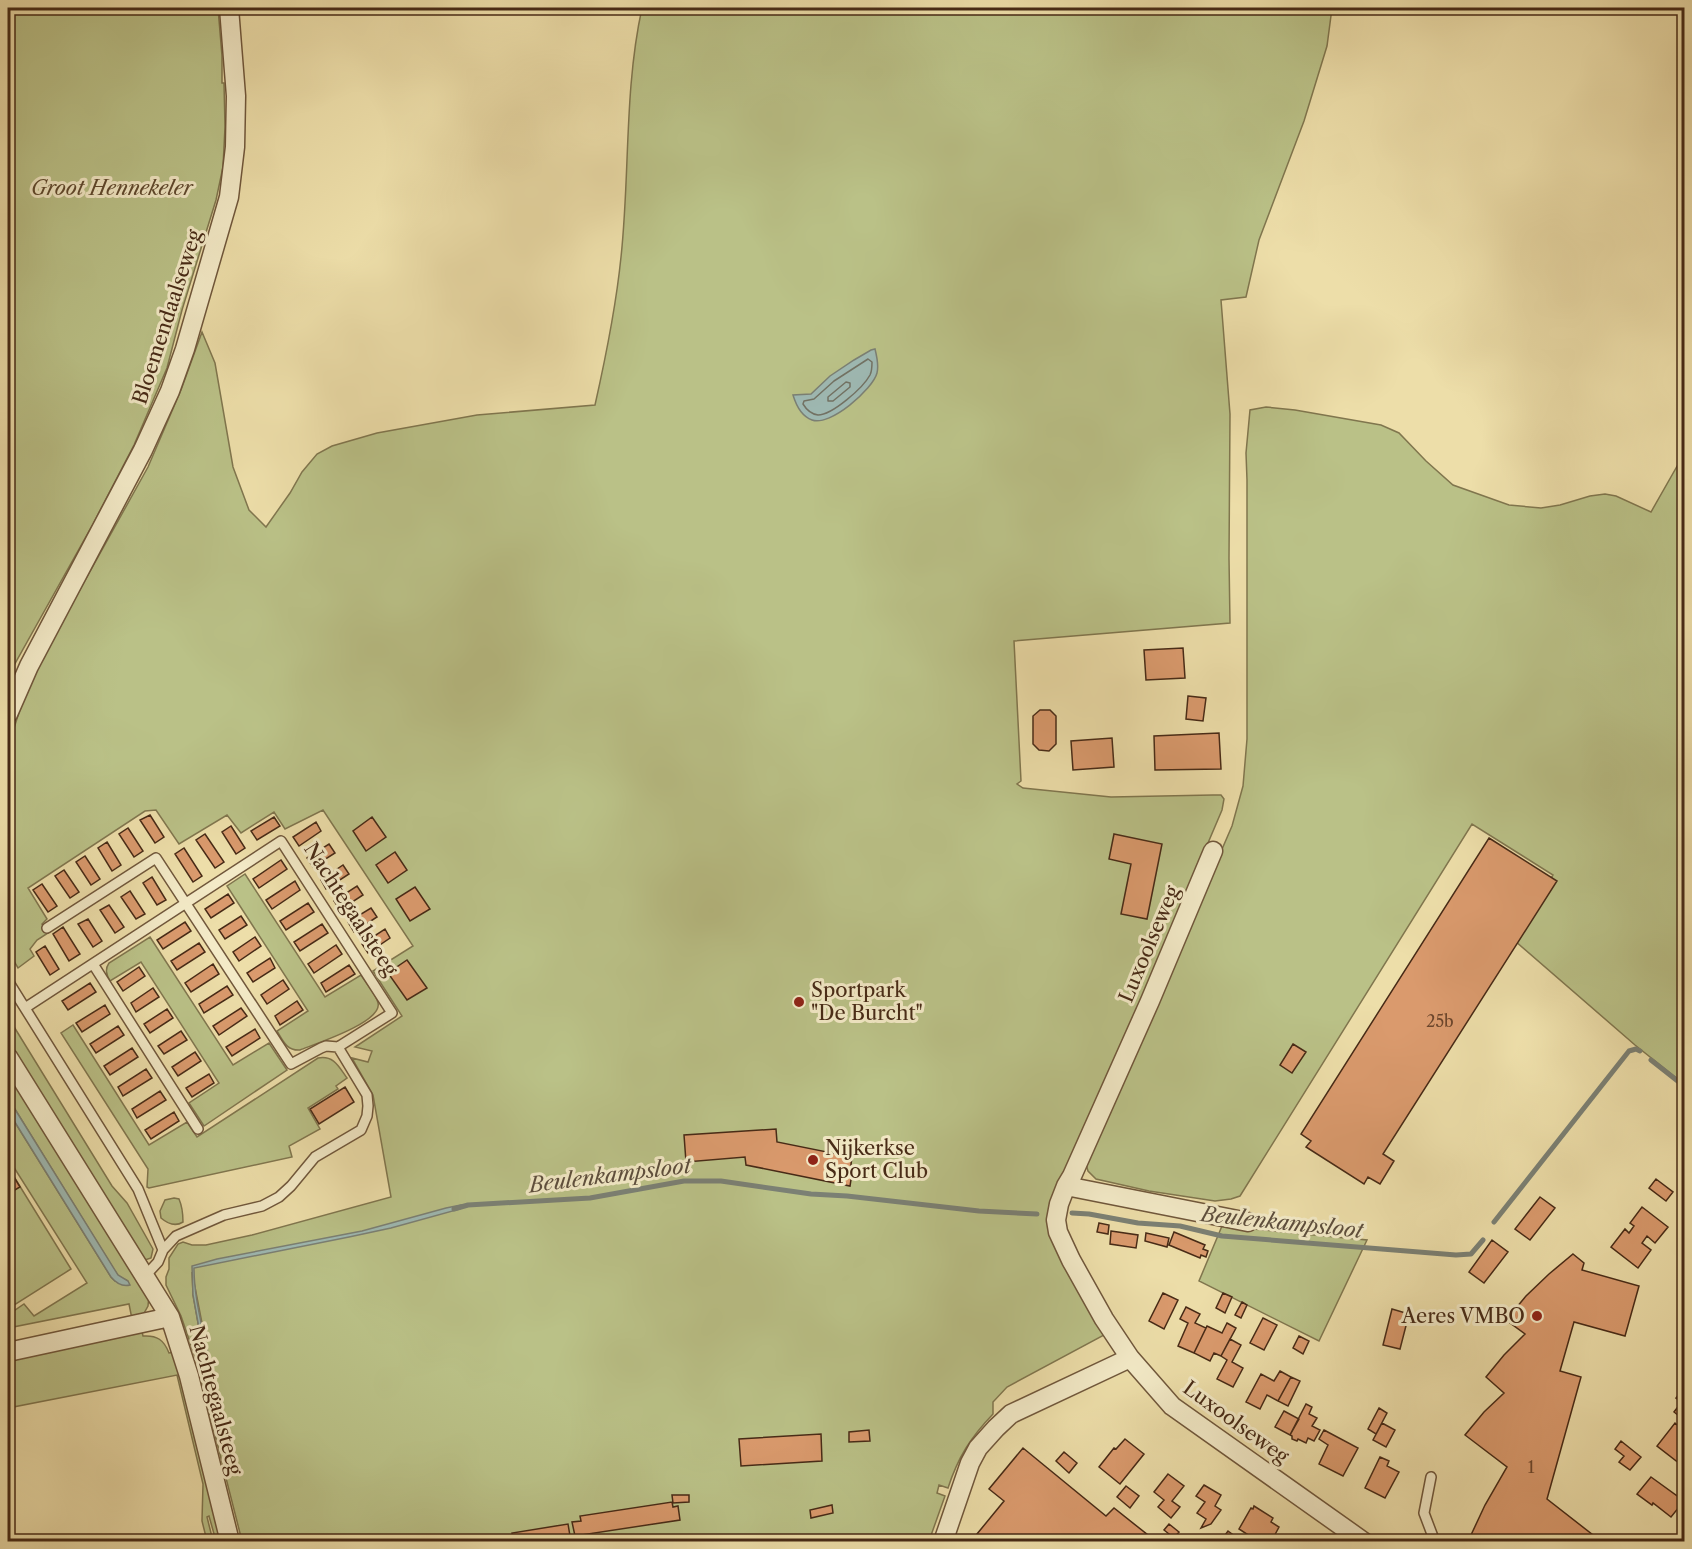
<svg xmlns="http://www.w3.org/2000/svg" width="1692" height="1549" font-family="'Libre Caslon Text',serif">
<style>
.green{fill:#bac187;stroke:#80764e;stroke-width:1.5;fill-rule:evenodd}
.water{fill:#9eb9b3;stroke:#7b8074;stroke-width:1.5}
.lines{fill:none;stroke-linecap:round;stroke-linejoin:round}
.shore{stroke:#727264;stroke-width:1.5}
.stream{stroke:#7b8074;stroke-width:5}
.building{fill:#da9a6d;stroke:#472a16;stroke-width:1.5}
.service-casing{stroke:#70573b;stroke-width:12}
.minor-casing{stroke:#70573b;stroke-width:21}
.service{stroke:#f3eac7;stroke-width:9}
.minor{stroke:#f3eac7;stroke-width:18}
.poi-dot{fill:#8f2418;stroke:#f3eac7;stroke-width:2}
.labels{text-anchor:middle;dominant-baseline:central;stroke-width:6;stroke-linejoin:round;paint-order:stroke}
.number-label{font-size:16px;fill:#6c462c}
.park-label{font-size:20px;font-style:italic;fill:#5e482d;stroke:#f3eac7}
.street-label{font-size:20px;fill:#472a16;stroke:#f3eac7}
.poi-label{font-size:20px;fill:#472a16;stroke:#f3eac7;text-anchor:start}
.water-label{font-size:21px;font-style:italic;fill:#5d4e3d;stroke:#f3eac7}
</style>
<rect width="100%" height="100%" fill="#eddea9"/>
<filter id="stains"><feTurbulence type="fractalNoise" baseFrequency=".00333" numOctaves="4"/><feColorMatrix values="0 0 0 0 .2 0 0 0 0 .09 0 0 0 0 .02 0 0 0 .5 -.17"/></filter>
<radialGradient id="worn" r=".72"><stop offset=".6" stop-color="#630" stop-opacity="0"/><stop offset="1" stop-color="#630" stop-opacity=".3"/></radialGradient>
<path class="green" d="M8,8H218L222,56V83H224L225,127L223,167L216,200L182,310L167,368L134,445L93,524L8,676Z
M642,8H1332L1327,46L1304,121L1259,240L1246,297L1221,300L1230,414L1229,558L1230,623L1014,641L1021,781L1017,784L1023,788L1111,797L1213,795H1221L1224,799L1222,810L1079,1146L1052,1207L1106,1334L1007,1387L993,1402V1414C971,1437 958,1457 948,1488L939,1485L937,1493L945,1496L929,1541H242L196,1360L181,1316L166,1285V1277L169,1269V1258L178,1244L183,1242L192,1245H206L252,1235L391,1197L373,1095L352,1058L368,1062L372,1051L355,1047L402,1016L373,971L413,946L323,810L285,829L274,812L241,833L227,815L179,844L156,810L145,811L28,888L47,919L42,924L48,933L37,940L30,949L34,956L18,968L8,951V750L14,728L23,700L43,656L148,467L181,390L202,332L215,363L233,467L249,510L266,527L290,493L302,472L317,454L332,446L377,433L477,415L595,405C606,356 616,307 621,257C630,174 624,90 642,8ZM192,1272L209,1359L235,1463L232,1465L202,1345L193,1295Z
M1266,407L1295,410L1381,425L1399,433L1426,461L1453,485L1509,505L1541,508L1560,505L1590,496L1605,494L1616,496L1651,512L1684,454V1084L1635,1045L1514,940L1553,875L1472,824L1240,1196L1231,1199L1215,1201L1149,1191L1096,1179L1088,1171L1086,1164L1232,826L1243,786L1247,739V480L1246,453L1250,410Z
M245,874L325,997L361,975C365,982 377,995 378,1003C383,1022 315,1044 300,1050C287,1051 283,1041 277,1031L308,1011L227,886Z
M150,937L233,1065L269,1043L287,1070L204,1126L189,1103L219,1083L141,962L110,981C106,974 105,969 109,963Z
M8,1017L112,1186L127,1203L153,1249L151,1258L145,1260L139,1255L8,1046Z
M73,1025L149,1145L187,1122L197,1137L318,1058C334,1055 339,1067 347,1078L336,1086L338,1089L308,1108L320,1129L289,1146L292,1157L149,1188L147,1187L148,1169L61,1033Z
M8,1070L149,1295L148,1306L143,1315L132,1319L129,1304L8,1328V1315L24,1304L34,1316L87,1283L8,1158V1111L111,1277L115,1281H128L118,1276L8,1098Z
M8,1167L71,1269L8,1309Z
M174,1198L179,1199C182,1206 183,1214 183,1222C175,1227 168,1224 161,1218L160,1211L165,1200Z
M1222,1226L1367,1240L1319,1341L1199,1281Z
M142,1332L143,1336C157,1335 164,1340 169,1353L175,1352L224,1541H216L209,1516L207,1517L213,1541H207L202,1521L203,1484L177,1375L8,1408V1358Z"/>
<path class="water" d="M875,349C877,357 879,365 877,373C873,389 830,427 812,420C801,416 796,405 793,395L811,394L830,376L854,360L871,350Z
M8,1098L118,1275L128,1281L130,1285C122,1287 116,1283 111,1277L8,1111Z
M461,1205L460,1209L391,1228L349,1237L194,1268C194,1293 200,1317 205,1341C214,1382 224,1423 235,1464L234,1466L232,1465L202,1345L193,1295L192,1266L217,1259L362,1231L446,1208Z"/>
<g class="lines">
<path class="shore" d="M868,359L872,362C872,367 872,371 870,375C863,388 832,415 818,415C811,414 806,409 803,404L804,401L814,399L834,381Z
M846,382L850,383V387L833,401H828V397Z"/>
<path class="stream" d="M1651,1060L1684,1086
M454,1209L468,1205L590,1198L684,1181H721L811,1194L847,1196L979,1211L1037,1214
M1072,1213L1089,1214L1138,1223L1180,1226L1222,1236L1456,1255L1471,1254L1483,1240
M1494,1222L1629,1051L1636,1049L1640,1051"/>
</g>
<path class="building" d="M1183,648L1185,678L1146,680L1144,650Z
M1188,696L1206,698L1203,721L1186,719Z
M1040,710H1050L1056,716V744L1049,751L1039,750L1033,744V716Z
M1219,733L1221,769L1155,770L1154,736Z
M1112,738L1114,767L1073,770L1071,741Z
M150,815L164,837L155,843L140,820Z
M274,817L280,826L257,840L251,831Z
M372,817L386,837L366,851L353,831Z
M316,822L321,831L299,846L293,837Z
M231,826L245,848L236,854L222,832Z
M128,828L143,851L134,857L119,834Z
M205,834L224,862L215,868L196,840Z
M1114,834L1162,844L1147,919L1121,914L1131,864L1109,859Z
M1489,838L1557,881L1383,1154L1394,1161L1380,1184L1368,1177L1364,1184L1306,1147L1311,1141L1301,1134Z
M107,842L121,865L112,871L98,848Z
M329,844L335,853L313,867L307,858Z
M184,848L202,876L193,882L175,854Z
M395,852L407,870L388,883L376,865Z
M85,856L100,879L91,885L76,862Z
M281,860L287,869L259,888L253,879Z
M343,865L349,874L326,889L321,880Z
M64,870L79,892L70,898L55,876Z
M152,877L166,900L157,905L143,883Z
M295,881L300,890L272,909L266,900Z
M42,884L57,906L48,912L33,890Z
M357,886L363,895L340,910L334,901Z
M415,887L430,909L410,921L396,899Z
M130,891L145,914L136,919L121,897Z
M228,894L234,903L211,918L205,909Z
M308,903L314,912L286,930L280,921Z
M109,905L124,927L115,933L100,910Z
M371,908L377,917L354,932L348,922Z
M241,916L247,925L225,939L219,930Z
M88,919L102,941L93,947L78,924Z
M185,922L191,931L163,949L157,940Z
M322,924L328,933L300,951L294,942Z
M63,927L80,954L69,961L53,934Z
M385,929L390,938L368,953L362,944Z
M255,937L261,946L239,961L233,952Z
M199,943L205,952L177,970L171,961Z
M336,945L342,954L314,973L308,964Z
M45,946L59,969L50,975L36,952Z
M270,958L275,968L253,982L247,973Z
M407,960L427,988L407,1000L388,973Z
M213,964L219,974L191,992L185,983Z
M349,965L355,974L326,992L321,983Z
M139,967L145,976L123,991L117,982Z
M283,980L289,989L267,1004L261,995Z
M90,983L96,992L68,1010L62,1001Z
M227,986L233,995L204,1013L199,1004Z
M153,988L159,997L136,1012L131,1003Z
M297,1001L303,1010L280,1025L275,1016Z
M105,1005L110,1014L82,1032L76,1023Z
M241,1008L247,1016L219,1035L213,1026Z
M167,1009L173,1018L150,1033L144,1024Z
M118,1026L124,1035L96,1053L90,1044Z
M255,1029L260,1038L232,1056L226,1047Z
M181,1031L187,1040L164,1054L158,1046Z
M1293,1044L1306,1052L1292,1073L1280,1065Z
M132,1048L138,1057L110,1075L104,1066Z
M195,1052L201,1061L178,1076L172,1067Z
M146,1069L152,1078L123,1096L118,1087Z
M209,1074L214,1083L192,1097L186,1088Z
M345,1087L354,1102L319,1124L310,1109Z
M160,1091L166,1100L137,1118L132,1109Z
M174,1112L179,1121L151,1139L145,1130Z
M776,1129L777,1142L852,1157L850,1172L852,1173L850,1186L746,1165L745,1157L686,1162L684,1135Z
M8,1167L20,1187L8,1194Z
M1656,1179L1673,1192L1666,1201L1649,1188Z
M1540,1197L1555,1208L1530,1240L1515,1229Z
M1642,1207L1668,1227L1655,1243L1647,1236L1642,1243L1651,1250L1638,1268L1611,1247L1625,1229L1629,1233L1634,1226L1630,1223Z
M1099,1223L1109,1225L1108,1234L1097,1232Z
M1111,1231L1138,1235L1136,1248L1110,1244Z
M1174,1232L1205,1245L1203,1249L1208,1251L1206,1257L1201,1255L1200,1258L1169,1245Z
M1146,1233L1169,1238L1167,1247L1145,1241Z
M1492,1240L1508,1252L1484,1283L1469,1272Z
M1573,1254L1584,1263L1582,1270L1639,1286L1625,1336L1574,1322L1560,1371L1581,1377L1547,1499L1602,1542H1481L1471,1535L1485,1505L1507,1467L1465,1435L1484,1412L1504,1393L1486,1377L1504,1355L1525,1334L1506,1320L1526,1296L1549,1274Z
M1163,1293L1178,1300L1164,1329L1149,1321Z
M1223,1293L1232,1297L1225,1313L1216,1308Z
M1242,1302L1247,1305L1241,1318L1235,1315Z
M1186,1307L1200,1314L1195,1323L1206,1328L1194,1353L1178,1346L1188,1323L1180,1319Z
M1392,1309L1409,1314L1400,1349L1383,1345Z
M1263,1318L1277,1325L1264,1350L1250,1343Z
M1227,1323L1236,1328L1221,1356L1214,1353L1210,1361L1194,1353L1207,1326L1222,1333Z
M1299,1336L1309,1341L1303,1354L1293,1348Z
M1230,1339L1241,1345L1232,1362L1243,1368L1233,1387L1217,1379L1227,1360L1221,1356Z
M1280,1371L1291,1377L1278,1401L1267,1395L1260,1409L1246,1402L1261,1374L1274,1381Z
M1683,1371H1684V1404L1676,1398L1684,1387L1680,1384L1678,1379L1679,1374Z
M1291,1377L1300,1381L1288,1406L1278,1401Z
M1681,1403L1684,1406V1420L1674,1412Z
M1306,1404L1312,1407L1309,1414L1317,1418L1312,1426L1320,1430L1314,1441L1308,1438L1306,1443L1298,1439L1297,1441L1292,1439V1436L1290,1435Z
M1379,1408L1387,1413L1376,1434L1368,1429Z
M1284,1411L1299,1419L1290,1435L1275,1427Z
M1382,1423L1395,1430L1386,1447L1373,1440Z
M1675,1423L1684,1431V1467L1657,1446Z
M869,1430L870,1441L849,1442V1432Z
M1324,1430L1358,1448L1343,1476L1319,1464L1328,1445L1319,1439Z
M821,1434L822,1461L741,1466L739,1439Z
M1125,1439L1144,1454L1120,1484L1099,1467L1114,1448L1116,1449Z
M1621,1441L1641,1457L1630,1470L1619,1462L1624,1456L1615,1449Z
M1023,1448L1106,1516L1114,1508L1153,1539L1151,1542H987L977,1534L1004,1501L989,1489Z
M1064,1452L1077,1463L1069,1473L1056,1461Z
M1380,1457L1389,1461L1387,1466L1399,1472L1385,1498L1365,1488Z
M1168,1474L1184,1486L1172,1501L1180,1507L1171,1518L1158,1507L1164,1500L1154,1492Z
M1651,1477L1684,1501L1671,1517L1653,1503L1652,1505L1637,1494Z
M1204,1485L1221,1495L1215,1506L1221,1510L1211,1524L1201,1528L1206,1519L1197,1513L1205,1502L1196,1496Z
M1126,1486L1139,1496L1130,1508L1117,1497Z
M672,1495H689V1502L673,1503Z
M672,1502L673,1507L678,1506L680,1520L575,1536L572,1522L581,1521L580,1516Z
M832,1505L833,1513L811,1518L810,1510Z
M1254,1506L1273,1518L1271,1522L1279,1527L1271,1542L1266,1539L1264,1542H1259L1239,1529L1251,1508L1253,1509Z
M568,1524L570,1536L536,1542H514L512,1533Z
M1169,1524L1179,1532L1174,1538L1164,1530Z
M1228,1531L1236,1537L1233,1542H1220Z"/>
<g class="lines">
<g class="service-casing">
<path id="service" d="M47,928L156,858L291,1064L321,1048L326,1046L338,1047
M93,964L198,1129
M8,981L138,1189L163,1250
M25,1008L281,841L392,1013L338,1047L367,1095L368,1106L367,1116L361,1130L315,1157L291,1186L279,1197L262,1206L224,1215L176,1236L163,1250L158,1262L145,1276
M1431,1477L1424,1513L1435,1542"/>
</g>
<g class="minor-casing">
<path id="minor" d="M8,714L29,666L143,450L170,391L185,349L229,197L235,147L236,96L229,8
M1213,851L1150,1001L1072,1176L1066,1186L1059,1204L1056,1220L1058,1232L1071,1260L1104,1319L1130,1358L1172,1406L1364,1542
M8,1057L170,1317L189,1376L230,1542
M1066,1186L1248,1222
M8,1352L170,1317
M943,1542L970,1463L978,1448L996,1428L1011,1414L1130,1358"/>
</g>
<use href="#service" class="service"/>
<use href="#minor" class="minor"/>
</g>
<g class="poi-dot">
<circle cx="799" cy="1002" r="6"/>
<circle cx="813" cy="1160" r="6"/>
<circle cx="1537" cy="1316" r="6"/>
</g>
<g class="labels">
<g class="number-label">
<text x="1440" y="1021">25b</text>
<text x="1531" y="1467">1</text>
</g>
<g class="park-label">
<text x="112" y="188">Groot Hennekeler</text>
</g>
<g class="street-label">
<text transform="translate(167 317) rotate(-72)">Bloemendaalseweg</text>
<text transform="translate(351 909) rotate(57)">Nachtegaalsteeg</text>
<text transform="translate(1149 944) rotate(-67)">Luxoolseweg</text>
<text transform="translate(216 1400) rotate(75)">Nachtegaalsteeg</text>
<text transform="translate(1236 1422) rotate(36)">Luxoolseweg</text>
</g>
<g class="poi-label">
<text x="811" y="990">Sportpark<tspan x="811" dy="23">"De Burcht"</tspan></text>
<text x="825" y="1148">Nijkerkse<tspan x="825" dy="23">Sport Club</tspan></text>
<text x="1525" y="1316" text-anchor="end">Aeres VMBO</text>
</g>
<g class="water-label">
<text transform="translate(610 1175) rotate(-7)">Beulenkampsloot</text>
<text transform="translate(1282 1222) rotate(6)">Beulenkampsloot</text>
</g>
</g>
<rect width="1692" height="1549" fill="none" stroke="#eddea9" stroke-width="30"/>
<rect x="9" y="9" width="1674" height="1531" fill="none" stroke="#472a16" stroke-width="3"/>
<rect x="15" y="15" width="1662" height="1519" fill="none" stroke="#472a16" stroke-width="1.5"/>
<rect width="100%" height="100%" filter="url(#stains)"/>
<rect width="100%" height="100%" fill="url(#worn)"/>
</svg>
